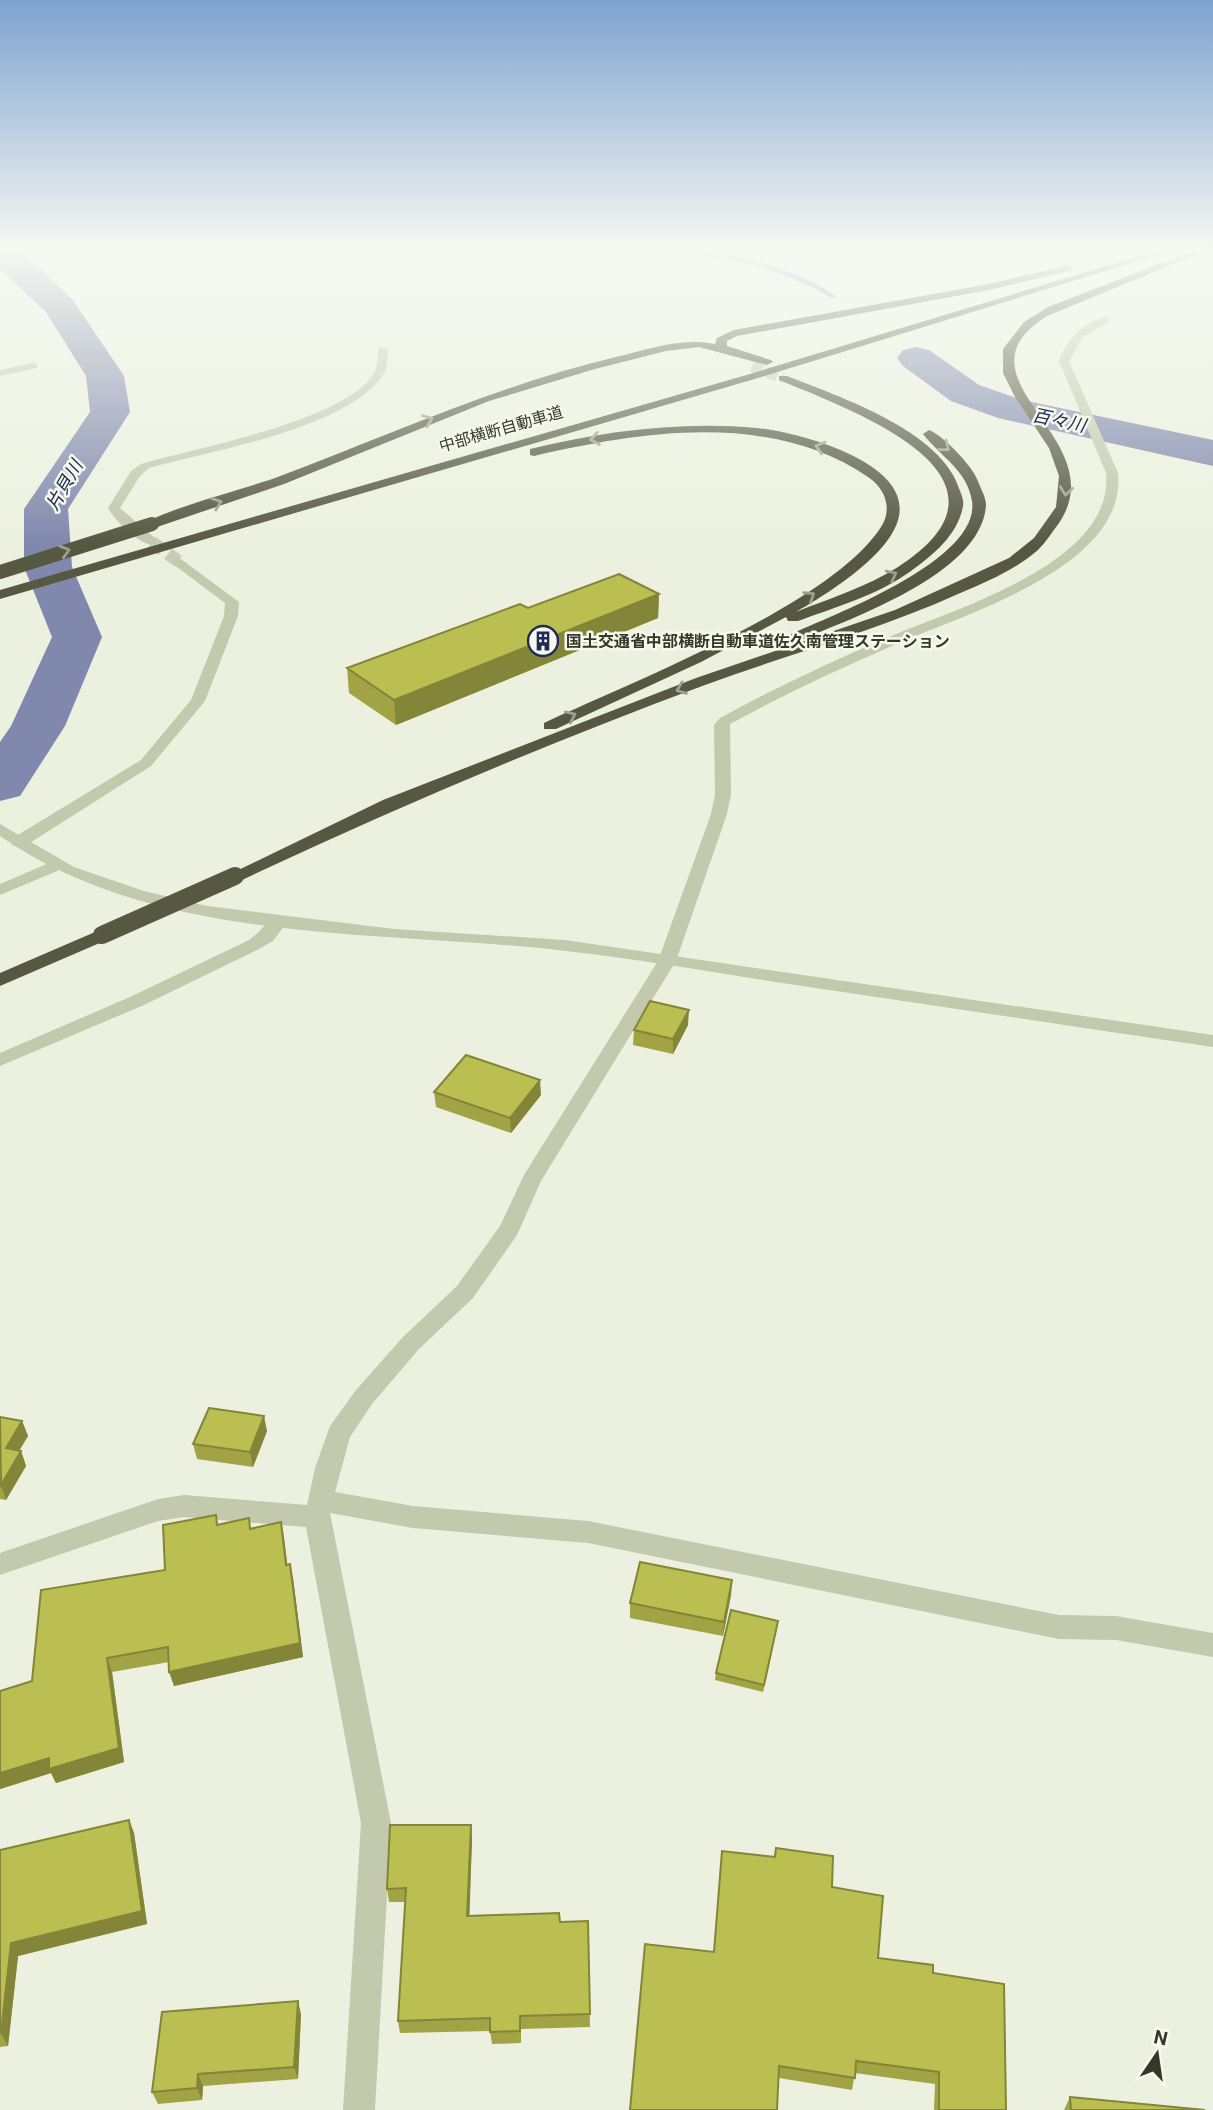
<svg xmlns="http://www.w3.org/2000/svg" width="1213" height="2110" font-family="Roboto,'Noto Sans JP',sans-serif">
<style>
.water{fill:#8088ad}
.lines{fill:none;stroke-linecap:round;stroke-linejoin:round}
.stream{fill:#8088ad;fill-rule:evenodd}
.river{fill:#8088ad;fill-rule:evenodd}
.minor-tunnel{stroke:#c8ccbb;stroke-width:13;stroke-dasharray:13 7;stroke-linecap:butt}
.motorway-tunnel{stroke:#c8ccbb;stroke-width:11;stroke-dasharray:11 5;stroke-linecap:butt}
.minor{fill:#c2c9ac;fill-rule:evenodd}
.tertiary{fill:#c2c9ac;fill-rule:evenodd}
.motorway{fill:#565842;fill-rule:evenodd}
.motorway-bridge-far1{stroke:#565842;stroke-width:14}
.motorway-bridge{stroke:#565842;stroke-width:18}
.wall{fill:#a1a345}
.shaded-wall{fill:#838538}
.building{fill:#bbbe50;stroke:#838538;stroke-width:2}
.oneway{stroke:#9ea08e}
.labels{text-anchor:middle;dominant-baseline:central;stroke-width:5;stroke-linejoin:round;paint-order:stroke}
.far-street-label{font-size:16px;fill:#36372a;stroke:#f5f9eb}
.far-poi-label{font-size:16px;font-weight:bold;fill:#36372a;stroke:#f5f9eb;text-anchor:start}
.far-water-label{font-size:18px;font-style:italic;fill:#222a57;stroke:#f5f9eb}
</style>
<rect width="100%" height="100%" fill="#ecf1df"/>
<path class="water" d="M0,249H15L48,275L24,281L0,261Z"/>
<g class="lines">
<path class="stream" d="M672,249C722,249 797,267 837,297L832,298L814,288L776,272L737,261Z"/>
<path class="river" d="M0,249H17L72,299L124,376L130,412L68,509L72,567L102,637L65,726L20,796L0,801V742L11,726L52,637L24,567V509L90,412L86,376L46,312L0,269Z
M916,347L929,350L979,385L1022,400L1213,440V466L998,418L951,401L903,366L897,358L903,350Z"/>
<path class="minor-tunnel" d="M152,542L178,561"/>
<path class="motorway-tunnel" d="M752,366L783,378"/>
<path class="minor" d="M1107,316L1110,321L1083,337L1069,361L1118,473C1128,568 960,615 894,645C839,669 783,695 730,724L731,794L727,814L676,961L541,1181L517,1235L473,1298L419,1349L372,1404L350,1437L335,1492L413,1506L588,1521L1059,1615L1116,1616L1213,1633V1657L1116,1640L1059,1639L588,1543L413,1528L330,1513L391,1823L375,2110H343L361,1823L306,1527L184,1517L158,1521L0,1575V1553L158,1499L184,1495L307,1505L315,1468L330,1426L356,1390L403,1337L457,1286L500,1226L524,1175L658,961L711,814L715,794L714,725L720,718C773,689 828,663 884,639C949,610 1115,565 1106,473L1059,361C1067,338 1083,323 1107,316Z
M379,347L388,349C387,357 388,369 383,375C346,429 211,451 149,468L140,476L120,508L156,539V545C141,547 115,521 108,508L131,471L141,464C194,448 346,421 374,373C378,366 377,354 379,347Z
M33,363L37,364V368L0,376V370Z
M178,557L239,602L238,616L205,701L151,766L25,846H13L11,842L13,838L141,760L191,700L224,616L225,603L173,564L172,561Z
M56,860L62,861L64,865L62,869L0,895V884Z
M278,917L287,922L273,941L259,949L144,1005L0,1066V1053L130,997L247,941C258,935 268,919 278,917Z"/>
<path class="tertiary" d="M0,824L74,867L144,891L207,906L394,929L565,940L1213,1035V1047C1069,1026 926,1004 782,983C710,972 639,959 566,951C382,929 160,947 0,836Z"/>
<path class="motorway" d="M1162,249H1177L758,378L0,599V590L750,374Z
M1197,249H1210L1047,316C946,379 1116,438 1059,523C1052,532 1046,542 1038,550C1015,570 986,582 958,594C876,631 789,654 705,685C548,743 393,809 242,880L235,882L226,876L383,800L696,678L895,610L1009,558L1034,538L1056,507L1059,476L1049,448L1015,397L1003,373V349L1024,322L1048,307Z
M1069,265L1073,270L989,290L737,336L727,341V346L771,360L773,362L767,365L699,347L666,351L595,369L489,401L284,484L157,527L145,524C159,511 250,487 275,478C389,435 498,385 616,357C649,349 682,337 715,344L717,338L734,330L989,284Z
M779,376H787C840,397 943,431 960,491C962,496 964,501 963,506C958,535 933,555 911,571C878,595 836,607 798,621H788L786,617L701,662L556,729H544V723C630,683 832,604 881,527C893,509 885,488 868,477C771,411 643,431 534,456L530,455V449C604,431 681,421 757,428C796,432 910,461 899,516C892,554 827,594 796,612C830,598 867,587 898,567C1037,477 854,411 779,380Z
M929,430C943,435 972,466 977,479C980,487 986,497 986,505C982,573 854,617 801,640H791V634C833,615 981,560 972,501C967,470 941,457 923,434Z
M102,929L112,935L109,939L0,986V973Z"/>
<path class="motorway-bridge-far1" d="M0,572L152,524"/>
<path class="motorway-bridge" d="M102,935L235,876"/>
</g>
<path class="wall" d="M659,594L658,618L396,725L349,693L347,668L528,608Z
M688,1025L673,1054L633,1045L634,1030Z
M434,1092L541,1095L511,1133L436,1107Z
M0,1417L22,1421L28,1436L19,1450L21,1451L26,1466L6,1500L0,1499Z
M267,1431L253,1467L197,1459L193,1444Z
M216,1515L218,1525L251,1528L281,1522L287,1564L293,1578L303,1657L174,1686L169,1662L112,1672L124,1762L56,1783L51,1773L0,1789V1691L32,1681L165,1570Z
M732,1580L731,1595L723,1636L630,1618V1603Z
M777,1628L763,1692L715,1680L716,1673Z
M129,1820L134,1833L147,1924L18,1956L8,2046L0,2047V1850Z
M471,1825L472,1839L469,1916L560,1922L588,1921L590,2027L521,2029V2043L492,2044L490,2031L400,2033L398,2021L405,1902H389L387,1889Z
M776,1848L832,1887L878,1958L933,1973L1006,2110H934L935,2084L855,2073L852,2090L779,2078L713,1952L774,1857Z
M301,2014L298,2079L203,2086L202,2100L158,2104L152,2092Z
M1070,2097L1205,2110H1064Z"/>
<path class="shaded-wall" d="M659,594L658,618L396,725L394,700Z
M689,1010L688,1025L673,1054V1039Z
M540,1080L541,1095L511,1133L510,1118Z
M264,1416L267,1431L253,1467L250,1452Z
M22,1421L28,1436L12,1463L6,1448Z
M21,1451L26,1466L6,1500L1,1485Z
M281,1522L284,1537L289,1579L286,1565Z
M290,1564L293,1578L303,1657L174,1686L169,1672Z
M732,1580L731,1595L723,1636L724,1622Z
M778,1621L777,1628L763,1692L764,1685Z
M107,1658L112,1672L124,1762L56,1783L51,1773L0,1789V1773Z
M129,1820L134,1833L147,1924L18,1956L8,2046L1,2033L11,1943Z
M471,1825L472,1839L469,1929L467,1916Z
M298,2001L301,2014L298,2079L294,2067Z
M198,2074L203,2086L202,2100L197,2088Z"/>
<path class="building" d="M619,574L659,594L394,700L347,668L520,604L528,608Z
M650,1001L689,1010L673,1039L634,1030Z
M466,1055L540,1080L510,1118L434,1092Z
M209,1408L264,1416L250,1452L193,1444Z
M0,1417L22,1421L6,1448L21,1451L1,1485Z
M216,1515L217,1525L249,1518L250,1529L281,1522L286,1565L290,1564L300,1643L169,1672L168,1647L107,1658L119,1748L49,1769V1758L0,1773V1691L32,1681L41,1590L165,1570L163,1525Z
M640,1562L732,1580L724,1622L630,1603Z
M731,1610L778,1621L764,1685L716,1673Z
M129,1820L142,1911L11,1943L1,2033H0V1850Z
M390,1825H471L467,1916L559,1913L560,1922L588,1921L590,2014L520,2016V2031L490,2032V2018L398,2021L406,1888L387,1889Z
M776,1848L833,1856L832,1887L883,1896L878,1958L933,1965V1973L1004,1984L1006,2110H939V2072L856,2061L855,2078L779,2066L777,2110H630L645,1944L714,1952L722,1851L775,1857Z
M298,2001L294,2067L198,2074L197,2088L152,2092L162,2012Z
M1070,2097L1205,2110H1071Z"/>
<defs><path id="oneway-chevron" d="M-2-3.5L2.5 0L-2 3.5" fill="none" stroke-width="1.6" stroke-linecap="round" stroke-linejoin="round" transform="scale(1.75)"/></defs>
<g class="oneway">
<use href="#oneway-chevron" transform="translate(428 420) rotate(-22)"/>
<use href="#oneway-chevron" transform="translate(595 439) rotate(170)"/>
<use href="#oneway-chevron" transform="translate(820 447) rotate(-163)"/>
<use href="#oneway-chevron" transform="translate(945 447) rotate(38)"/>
<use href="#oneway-chevron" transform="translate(1066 491) rotate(97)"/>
<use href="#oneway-chevron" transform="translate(217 503) rotate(-19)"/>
<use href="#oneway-chevron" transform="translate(65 551) rotate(-17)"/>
<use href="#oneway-chevron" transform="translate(892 575) rotate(-27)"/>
<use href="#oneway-chevron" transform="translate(810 596) rotate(-33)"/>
<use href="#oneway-chevron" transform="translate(681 689) rotate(159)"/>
<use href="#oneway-chevron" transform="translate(571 716) rotate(-25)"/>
</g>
<linearGradient id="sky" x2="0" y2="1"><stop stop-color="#7ea2d0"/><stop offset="0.46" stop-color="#f6f9f1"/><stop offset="1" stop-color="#f6f9f1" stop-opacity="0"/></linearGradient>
<rect width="1213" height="544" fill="url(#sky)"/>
<defs>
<g id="building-ring" transform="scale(1.575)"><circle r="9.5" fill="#f5f9eb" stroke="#222a57" stroke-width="1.5"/><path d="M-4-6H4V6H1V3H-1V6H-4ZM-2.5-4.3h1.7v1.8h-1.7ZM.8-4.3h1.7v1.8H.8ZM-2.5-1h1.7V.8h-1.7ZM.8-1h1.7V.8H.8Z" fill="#222a57"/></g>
</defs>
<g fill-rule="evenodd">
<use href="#building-ring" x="543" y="641"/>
</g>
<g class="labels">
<g class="far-street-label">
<text transform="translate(501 429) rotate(-16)">中部横断自動車道</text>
</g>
<g class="far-poi-label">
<text x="566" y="641">国土交通省中部横断自動車道佐久南管理ステーション</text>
</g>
<g class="far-water-label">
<text transform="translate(1059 420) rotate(12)">百々川</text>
<text transform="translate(64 485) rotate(-60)">片貝川</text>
</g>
</g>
<g transform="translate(1157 2054) rotate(13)" stroke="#f5f9eb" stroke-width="5" paint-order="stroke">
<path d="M0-5L12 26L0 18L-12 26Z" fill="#36372a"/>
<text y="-10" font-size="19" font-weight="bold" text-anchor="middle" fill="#36372a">N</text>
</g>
</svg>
